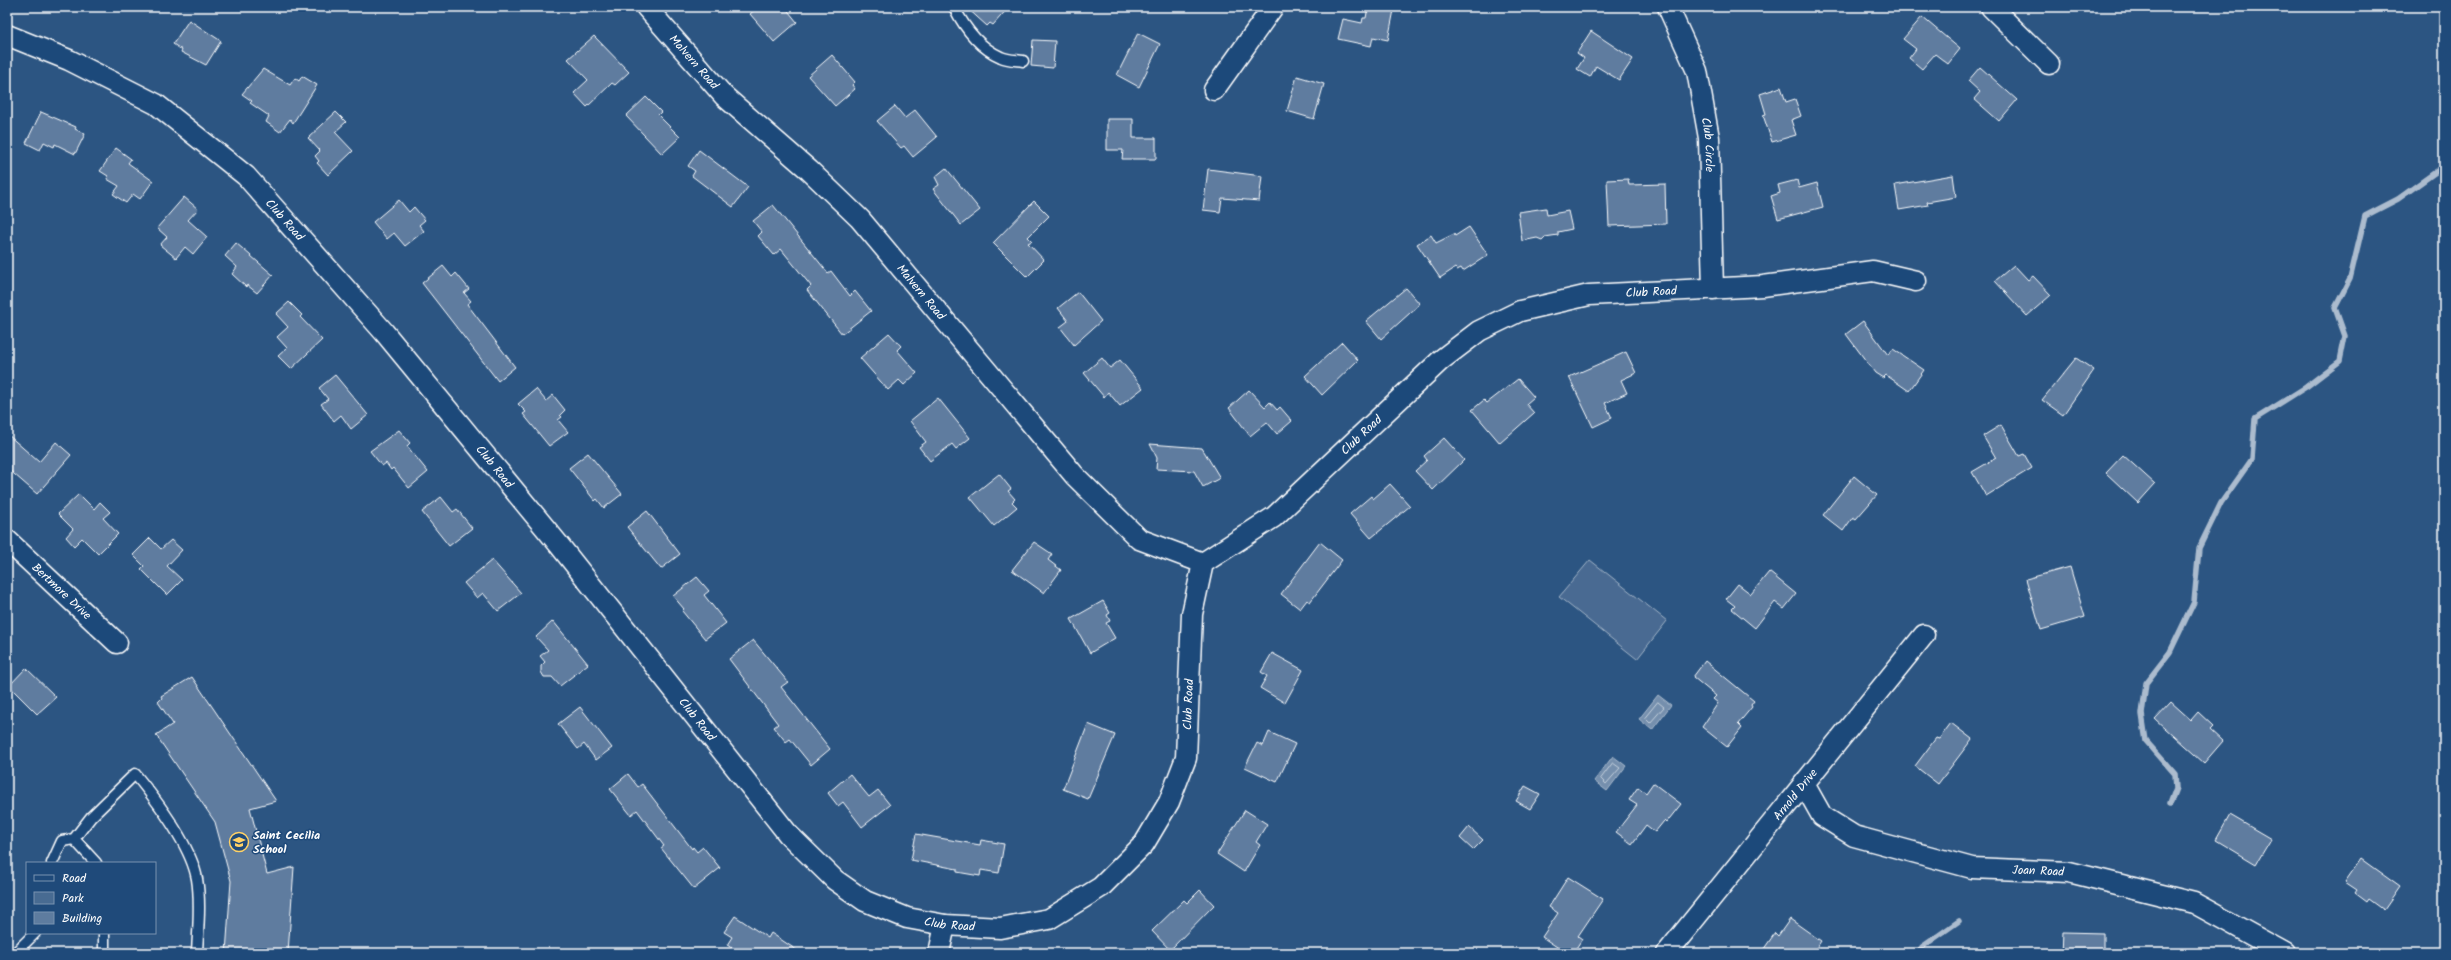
<svg xmlns="http://www.w3.org/2000/svg" width="2451" height="960" font-family="Kalam,sans-serif">
<style>
.green{fill:#486b92;stroke:#a4b5c8}
.water{fill:#748fad;stroke:#acbcce}
.lines{fill:none;stroke-linecap:round;stroke-linejoin:round}
.shore{stroke:#c7d2de;stroke-width:1}
.stream{stroke:#acbcce;stroke-width:5.5}
.building{fill:#5e7c9f;stroke:#fff}
.lane-casing{stroke:#fff;stroke-width:13}
.street-casing{stroke:#fff;stroke-width:23}
.lane{stroke:#1f4a7a;stroke-width:10}
.street{stroke:#1f4a7a;stroke-width:20}
.labels{text-anchor:middle;dominant-baseline:central;stroke-width:3;stroke-linejoin:round;paint-order:stroke}
.street-label{font-size:12px;fill:#fff;stroke:#1f4a7a}
.poi-label{font-size:12px;font-weight:bold;fill:#fff;stroke:#1f4a7a;text-anchor:start}
</style>
<rect width="100%" height="100%" fill="#2c5582"/>
<filter id="ink" filterUnits="userSpaceOnUse"><feTurbulence type="fractalNoise" baseFrequency=".025" numOctaves="2"/><feDisplacementMap in="SourceGraphic" scale="8" xChannelSelector="R" yChannelSelector="G"/><feConvolveMatrix kernelMatrix="1 2 1 2 8 2 1 2 1" color-interpolation-filters="sRGB"/></filter>
<g filter="url(#ink)">
<path class="green" d="M1590,560L1667,621L1637,659L1559,597Z"/>
<path class="water" d="M1658,695L1671,705L1652,730L1639,719Z
M1613,756L1626,766L1607,791L1594,781Z"/>
<g class="lines">
<path class="shore" d="M1658,702L1664,707L1650,723L1645,718Z
M1613,763L1620,768L1606,784L1601,779Z"/>
<path class="stream" d="M2170,804L2176,788L2175,774L2146,741L2142,714L2146,683L2170,652L2194,602L2199,548L2221,503L2252,459L2255,419L2306,387L2340,361L2345,336L2335,308L2350,279L2365,216L2398,199L2444,166
M1918,953L1922,947L1959,921"/>
</g>
<path class="building" d="M758,7H785L797,22L774,42L750,14Z
M966,7H1009L993,25L990,23L987,26Z
M1368,7L1394,10L1388,40L1373,37L1371,46L1338,39L1343,19L1362,23L1363,18H1366Z
M1922,17L1960,49L1948,64L1935,54L1922,69L1909,58L1916,49L1903,39Z
M189,20L221,41L206,65L181,52L182,50L173,44Z
M1591,31L1633,59L1619,80L1596,66L1590,77L1577,69L1584,58L1577,53Z
M1138,33L1160,44L1139,87L1117,75Z
M594,36L629,72L615,85L612,83L587,107L574,93L588,80L568,59Z
M1033,40L1055,41L1053,68L1031,66Z
M832,55L855,82L852,85L855,89L835,106L808,76Z
M1980,67L2017,100L1999,121L1974,99L1980,92L1968,81Z
M263,69L290,85L295,78L299,81L302,76L317,85L293,123L290,119L280,132L266,122L269,116L250,103L252,101L242,94Z
M1297,76L1324,84L1314,119L1287,111Z
M1781,87L1786,102L1795,99L1801,116L1791,120L1796,135L1772,142L1763,115L1766,114L1760,94Z
M646,97L661,112L658,115L680,137L662,154L626,116Z
M895,106L905,118L915,110L937,137L913,157L904,146L901,148L877,121Z
M41,112L76,127L75,129L85,134L75,154L55,144L54,147L44,142L40,150L26,143Z
M336,112L346,122L335,132L353,151L328,175L317,163L319,161L315,156L320,151L308,138Z
M1107,119H1133V138H1156V159H1122L1123,150H1107Z
M116,148L131,159L128,163L153,181L140,199L133,194L126,203L113,194L119,186L107,179L108,176L100,171Z
M699,150L748,187L733,207L692,176L695,171L688,166Z
M946,168L980,210L961,225L933,189L939,185L935,177Z
M1208,169L1262,176L1259,201L1222,198L1220,212L1203,210Z
M1953,175L1956,197L1927,202L1928,205L1899,210L1895,185Z
M1628,179L1629,185L1665,184L1666,224L1609,226L1607,180Z
M1797,180L1799,188L1817,183L1823,207L1778,219L1771,196L1780,193L1778,185Z
M184,197L198,209L188,220L207,237L193,254L185,247L176,258L160,245L167,237L157,228Z
M399,200L409,212L414,207L425,220L419,225L424,231L405,246L394,233L387,239L373,222Z
M1034,201L1049,216L1028,237L1032,241L1028,243L1044,260L1027,277L993,243Z
M773,205L828,273L831,271L850,296L855,291L871,311L842,334L807,290L811,286L781,249L774,255L758,236L762,232L753,221Z
M1546,208L1547,215L1568,211L1572,229L1558,232V235L1545,237L1542,240L1537,238L1522,241L1518,212Z
M1469,227L1488,255L1463,271L1461,268L1457,270L1455,268L1440,278L1417,244L1431,235L1436,243L1454,234L1455,236Z
M236,243L273,275L257,293L247,285L246,287L232,274L237,267L225,256Z
M2014,265L2028,280L2033,276L2051,295L2027,316L1995,281Z
M443,266L452,277L456,273L469,289L464,293L471,301L467,304L515,367L498,381L422,283Z
M1406,288L1420,304L1381,339L1366,321Z
M1078,292L1101,321L1074,345L1060,327L1068,321L1058,308Z
M289,302L302,315L300,317L322,340L291,369L278,356L287,348L277,337L288,327L276,314Z
M1863,321L1888,355L1893,349L1924,370L1909,391L1886,375L1883,378L1875,373L1846,334Z
M889,333L901,346L897,350L917,373L904,385L899,380L888,390L860,358Z
M1342,342L1358,360L1322,395L1305,376Z
M1626,352L1636,373L1621,380L1627,393L1605,403L1612,418L1593,427L1569,377Z
M1102,358L1110,368L1120,360L1143,388L1120,406L1108,392L1104,397L1084,373Z
M2076,358L2094,370L2063,415L2042,400Z
M335,375L368,415L351,429L341,415L334,421L321,404L328,399L319,388Z
M1518,379L1534,397L1526,404L1534,413L1500,443L1472,410L1484,400L1487,403Z
M536,389L546,401L553,395L565,410L560,415L562,417L558,420L568,432L549,446L523,414L526,412L518,404Z
M1249,390L1265,407L1270,402L1277,410L1280,407L1292,421L1277,434L1267,422L1250,436L1229,408Z
M938,398L970,438L956,449L952,444L930,461L919,447L926,442L910,421Z
M2001,425L2019,456L2024,454L2032,468L1986,496L1972,472L1996,458L1983,436Z
M399,430L410,443L407,446L428,472L409,488L393,468L391,470L386,463L382,466L370,451Z
M7,434L39,462L56,442L71,455L37,494L7,468Z
M1444,438L1464,460L1433,490L1415,471L1427,460L1424,456Z
M1150,444L1202,448L1220,478L1203,487L1194,471L1156,469L1157,458Z
M588,453L622,494L604,508L597,499L595,501L569,468Z
M2123,455L2155,484L2138,503L2106,473Z
M999,474L1011,489L1008,491L1015,499L1012,502L1017,507L994,526L970,497Z
M1854,476L1877,495L1856,519L1853,517L1843,531L1823,515Z
M1390,484L1410,506L1371,538L1350,514L1371,496L1373,499Z
M79,494L94,509L100,502L110,512L103,518L118,534L98,554L82,538L74,546L66,537L73,529L58,514Z
M441,497L453,512L457,509L472,528L449,546L422,512Z
M647,511L680,554L661,569L627,527Z
M150,538L161,549L171,540L182,550L167,566L182,580L167,595L141,569L144,566L133,555Z
M1034,542L1052,554L1048,560L1061,570L1044,593L1012,570Z
M1320,542L1342,560L1310,602L1307,600L1300,609L1281,594Z
M492,560L521,593L498,611L483,593L477,598L464,583Z
M2070,567L2085,617L2041,630L2026,579Z
M1769,572L1796,594L1784,609L1775,602L1755,628L1732,609L1735,606L1726,599L1738,584L1751,594Z
M697,577L709,591L704,595L726,623L705,639L682,611L684,609L673,596Z
M1103,601L1110,613L1107,615L1110,621L1106,623L1115,638L1090,653L1071,619Z
M553,621L588,664L560,686L552,677H544L541,672V666L545,662L540,656L548,650L536,637Z
M753,640L788,682L781,687L830,749L811,765L790,739L786,742L774,727L778,724L729,659Z
M1272,653L1303,670L1285,703L1260,688L1267,676L1261,672Z
M1705,661L1754,701L1751,705L1752,707L1738,724L1742,728L1727,747L1702,727L1718,703L1713,699L1716,696L1693,677Z
M26,668L56,697L37,714L9,686Z
M192,677L276,801L250,808L267,874L294,867L288,953H226L231,881L215,822L156,735L173,724L158,702L162,698L161,696Z
M2171,702L2191,720L2198,712L2213,726L2210,729L2223,741L2204,763L2155,719Z
M580,707L612,748L596,760L584,744L578,749L558,724Z
M1951,723L1972,739L1938,784L1915,766L1936,738L1939,739Z
M1088,724L1115,735L1088,799L1063,789Z
M1269,732L1295,744L1277,782L1245,767L1257,743L1263,746Z
M628,774L638,787L642,784L692,849L693,847L697,852L703,847L720,868L694,889L661,848L664,846L637,810L631,815L610,789Z
M850,774L869,797L878,790L890,805L862,827L843,802L838,806L828,793Z
M1653,783L1681,804L1666,823L1664,821L1655,832L1646,825L1632,844L1616,832L1637,805L1629,800L1638,787L1646,793Z
M1525,786L1540,794L1530,809L1516,801Z
M1245,810L1267,824L1256,842L1260,845L1244,872L1217,854Z
M2230,815L2271,839L2256,864L2216,840Z
M1469,827L1483,840L1473,850L1460,838Z
M916,834L980,845L981,840L1004,844L999,873L981,870L980,876L957,872V869L911,860Z
M2361,859L2400,887L2384,910L2369,899L2367,902L2355,893L2357,890L2345,882Z
M1568,877L1603,899L1578,936L1582,939L1573,953H1566L1542,937L1558,913L1549,907Z
M1200,890L1214,905L1170,950L1152,931L1184,900L1187,903Z
M735,916L768,938L771,933L801,953H740L727,945L732,937L724,932Z
M1790,919L1821,941L1813,953H1761L1775,933L1778,936Z
M2063,932L2103,933V953H2062Z"/>
<g class="lines">
<g class="lane-casing">
<path id="lane" d="M954,7C964,27 980,48 1001,57C1007,60 1016,60 1023,61
M74,839L91,817L135,774C157,801 191,845 197,879C201,903 198,929 197,953
M52,863L62,841L74,839L96,863
M104,933V953
M15,953L35,933"/>
</g>
<g class="street-casing">
<g id="street">
<path id="s1" d="M646,7L724,96L809,170L860,219L1075,476L1139,539L1203,563"/>
<path id="s2" d="M1668,7L1697,71L1709,138L1713,289"/>
<path d="M1991,7L2049,64"/>
<path id="s3" d="M7,35L69,60L156,104L246,176L384,332L560,546L788,834L835,880L865,901L907,918L945,925L1000,928L1049,919L1101,887L1144,844L1169,802L1186,758L1192,614L1203,563L1274,517L1441,360L1479,331L1520,311L1589,295L1763,286L1873,271L1916,281"/>
<path d="M1214,90L1273,7"/>
<path id="s4" d="M7,540L117,643"/>
<path id="s5" d="M1804,784L1822,816L1854,836L1972,868L2069,872L2194,903L2285,953"/>
<path d="M939,953L945,925"/>
<path id="s6" d="M1667,953L1924,635"/>
</g>
</g>
<use href="#lane" class="lane"/>
<use href="#street" class="street"/>
</g>
</g>
<defs>
<g id="school-ring" transform="scale(1)"><circle r="9.5" fill="#1f4a7a" stroke="#ffd166" stroke-width="1.5"/><path d="M0-5L7-2L0 1L-7-2ZM-4 1L0 2.5L4 1V4Q0 6-4 4Z" fill="#ffd166"/></g>
</defs>
<g fill-rule="evenodd">
<use href="#school-ring" x="239" y="842"/>
</g>
<g class="labels">
<g class="street-label">
<text stroke="none"><textPath href="#s1" startOffset="73">Malvern Road</textPath></text>
<text stroke="none"><textPath href="#s2" startOffset="145">Club Circle</textPath></text>
<text stroke="none"><textPath href="#s3" startOffset="338">Club Road</textPath></text>
<text stroke="none"><textPath href="#s1" startOffset="397">Malvern Road</textPath></text>
<text stroke="none"><textPath href="#s3" startOffset="2378">Club Road</textPath></text>
<text stroke="none"><textPath href="#s3" startOffset="2042">Club Road</textPath></text>
<text stroke="none"><textPath href="#s3" startOffset="662">Club Road</textPath></text>
<text stroke="none"><textPath href="#s4" startOffset="75">Bertmore Drive</textPath></text>
<text stroke="none"><textPath href="#s3" startOffset="1695">Club Road</textPath></text>
<text stroke="none"><textPath href="#s3" startOffset="986">Club Road</textPath></text>
<text stroke="none"><textPath href="#s6" startOffset="204">Arnold Drive</textPath></text>
<text stroke="none"><textPath href="#s5" startOffset="263">Joan Road</textPath></text>
<text stroke="none"><textPath href="#s3" startOffset="1323">Club Road</textPath></text>
</g>
<g class="poi-label">
<text x="253" y="835">Saint Cecilia<tspan x="253" dy="14">School</tspan></text>
</g>
</g>
<rect width="2451" height="960" fill="none" stroke="#1f4a7a" stroke-width="24"/>
<rect x="12" y="12" width="2427" height="936" fill="none" stroke="#fff" stroke-width="1.5" filter="url(#ink)"/>
<rect x="26" y="862" width="130" height="72" fill="#1f4a7a" stroke="#7992af"/>
<rect x="34" y="875" width="20" height="6" fill="#1f4a7a" stroke="#7992af"/>
<text x="62" y="882" font-size="12" fill="#ffffff">Road</text>
<rect x="34" y="892" width="20" height="12" fill="#486b92" stroke="#7992af"/>
<text x="62" y="902" font-size="12" fill="#ffffff">Park</text>
<rect x="34" y="912" width="20" height="12" fill="#5e7c9f" stroke="#7992af"/>
<text x="62" y="922" font-size="12" fill="#ffffff">Building</text>
</svg>
